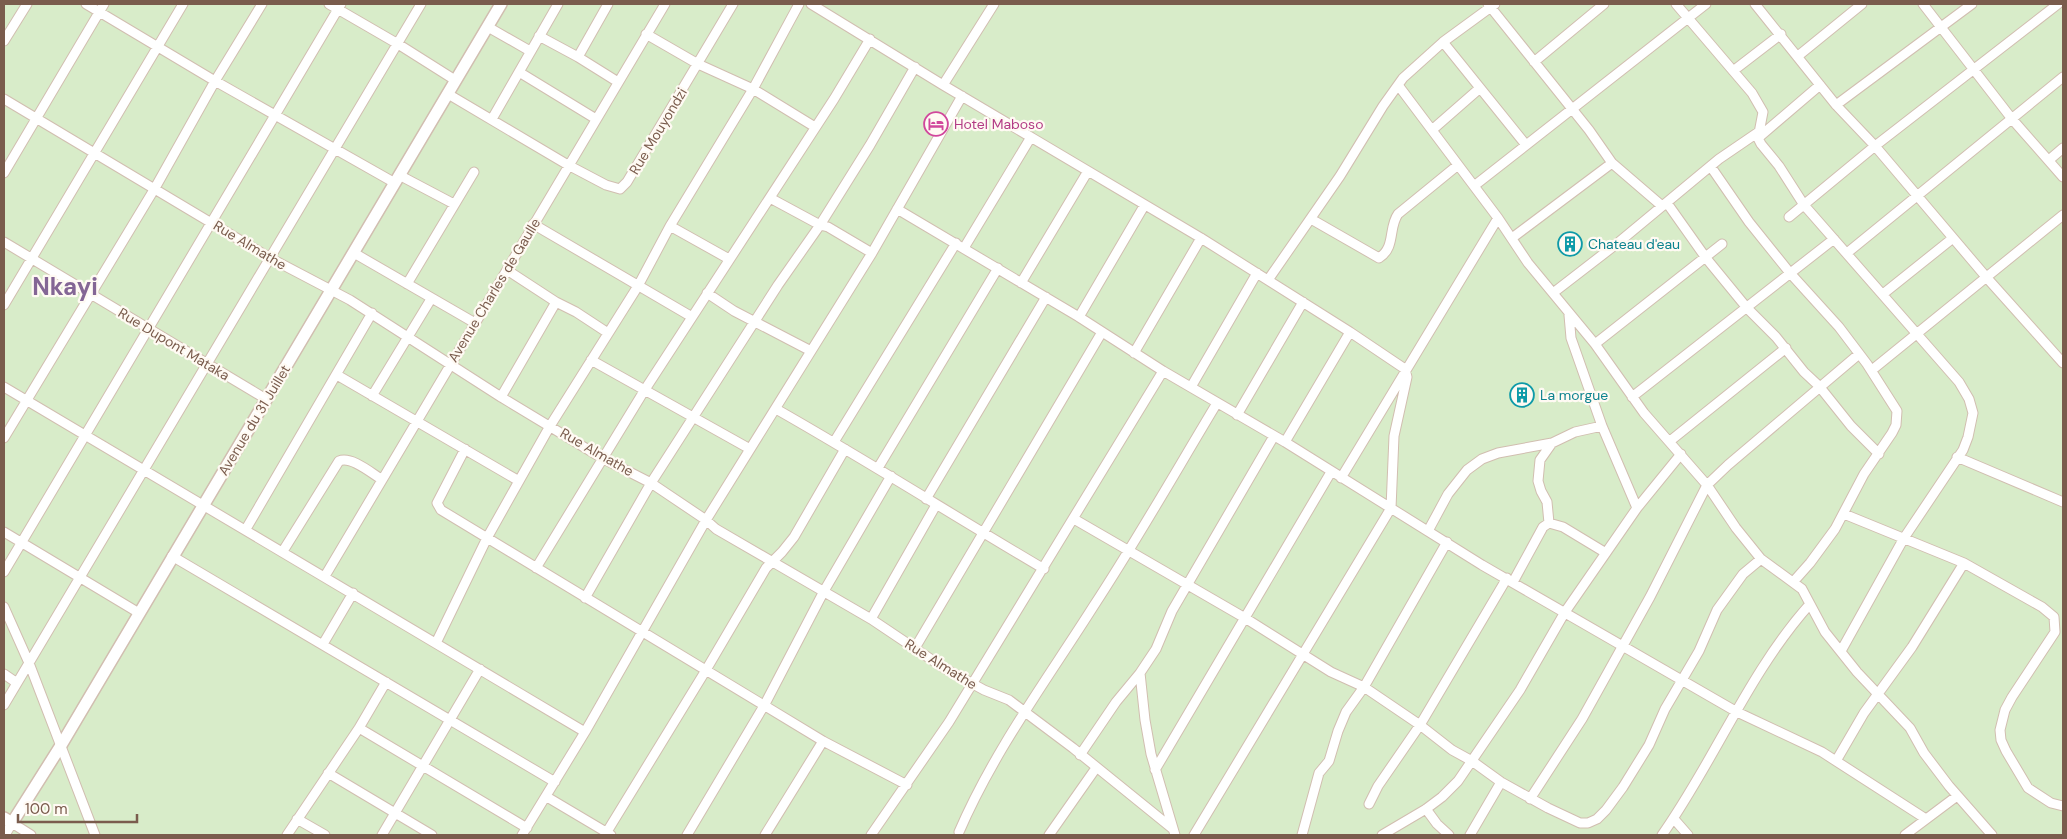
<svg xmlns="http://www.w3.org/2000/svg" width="2067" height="839" font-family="'DM Sans',sans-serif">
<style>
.green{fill:#d8ecc9}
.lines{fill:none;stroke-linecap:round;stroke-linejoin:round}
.minor-casing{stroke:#d1beb0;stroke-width:11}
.tertiary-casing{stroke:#d1beb0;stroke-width:14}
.minor{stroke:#fff;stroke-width:9}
.tertiary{stroke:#fff;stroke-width:11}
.labels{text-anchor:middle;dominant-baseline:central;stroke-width:4.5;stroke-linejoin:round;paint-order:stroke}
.hotel-label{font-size:14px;fill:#b23c85;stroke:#fffaf3;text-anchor:start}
.street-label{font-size:14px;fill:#7a5c4d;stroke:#fffaf3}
.culture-label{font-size:14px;fill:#0d838f;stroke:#fffaf3;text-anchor:start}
.town-label{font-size:24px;font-weight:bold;fill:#846695;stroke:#fffaf3}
</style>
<rect width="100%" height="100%" fill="#fdf6ec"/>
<path class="green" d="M4,4H2063V835H4Z"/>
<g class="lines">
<g class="minor-casing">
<path id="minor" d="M86,4L215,81L395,183
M329,4L398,44L455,80
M811,4L943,85L1201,238L1350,332L1405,369L1407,377L1394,436L1391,508L1194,835
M1488,4L1589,130L1612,163L1512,238
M1676,4L1752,93L1763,112L1758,138L1761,144L1779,166L1804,205L1959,382L1969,399L1973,413L1968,437L1963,450L1904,538L1841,651
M1755,4L1836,105L1875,146L1987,278L2063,363
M1923,4L2012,119L2063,177
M488,27L530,51
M646,34L698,64L753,89L815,127
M539,36L578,57L618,82
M4,41L27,4
M1443,42L1526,145
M1798,56L1862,4
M578,57L608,4
M1534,62L1604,4
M1733,71L1781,34
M519,72L596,119
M943,85L994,4
M1398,85L1498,218L1528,263L1595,344L1644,413L1707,485L1736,528L1761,559L1802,589L1825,632L1857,672L1910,728L1924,753L1949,786L1992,835
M448,94L568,165L606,185L620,189L627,182L733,4
M4,99L270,258L350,300L501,397L602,458L651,483L706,520L716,529L871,619L944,668L984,690L1009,700L1073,748L1173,829
M1836,105L1972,4
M492,119L558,4
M1432,130L1480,88
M1758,138L1820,85
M2049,160L2063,148
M1612,163L1662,206
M1711,167L1749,222L1790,273L1839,327L1867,364L1897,411L1896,425L1892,433L1864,474L1835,529L1810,563L1794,581
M4,173L104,4
M399,175L454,204
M1474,186L1706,4
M770,198L820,225L828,227L872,253
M1667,203L1706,258L1747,308L1776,337L1804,372L1819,386L1851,426L1879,454
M897,209L1079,317L1163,371L1285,442L1482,565L1737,712L1822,752L1926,819
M1789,217L1875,146L2058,4
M1311,219L1379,258C1396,247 1388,228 1398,214L1458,165
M533,224L692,317
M670,226L729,259
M4,242L266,399
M964,248L1031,137
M354,253L475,323
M1847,253L2063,77
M1268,280L1340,176L1383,106L1403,78L1443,42L1495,4
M1021,283L1088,171
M407,284L474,172
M707,293L734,311L811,351
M1553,293L1619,242L1719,159L1760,131
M1883,294L1953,238
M556,302L576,312L608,333
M4,305L183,4
M1569,315L1571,338L1602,426L1637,508
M1079,317L1144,206
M1595,344L1722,244
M1134,353L1201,238
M591,360L750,449
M1872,370L2063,215
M337,375L519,481
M4,387L585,732
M1191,387L1257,273
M372,396L431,299
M501,397L556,302L507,270
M1632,397L1834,239
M776,409C866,460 954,516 1044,569
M1237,415L1303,302
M4,438L155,188L215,81L262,4
M1670,441L1786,348
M834,442L956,243
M1285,442L1350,332
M465,449L437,503L441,510L823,741L907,785
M1957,457L2063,502
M878,468L998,268
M1341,478L1498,218
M926,499L1046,297
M1844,514L1964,563L2042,607L2054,617L2055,632L2012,697L2005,710L2000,730L2001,740L2006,751L2028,788L2051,803L2063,806
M1074,519L1245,618L1331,672L1364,687L1420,725L1452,750L1472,761L1501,782L1548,808L1580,823H1588L1597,819L1606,810L1623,787L1649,745L1665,709L1699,651L1717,610L1743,574L1761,559
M1549,523L1547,502L1541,491L1538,481L1540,460L1552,443
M246,529L372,313
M1428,531L1448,494L1467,470L1482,459L1498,453L1552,443L1575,432L1602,426
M4,532L139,613
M283,551L339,461C351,456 370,472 381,479
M172,556L555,782
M536,568L644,391L834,99L870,39
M4,572L341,4
M325,576L665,4
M1513,582L1543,527L1549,523L1563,527L1606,553
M585,598L651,483L778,285L820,225L870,145L915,67
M4,607L29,663L95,835
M871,619L936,505
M436,643L487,538L519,481L550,426L638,286L670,226L753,89L799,4
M323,644L353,593
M915,648L1102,332
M4,674L17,683
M4,705L421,4
M359,728L527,828
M1080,755L1116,702L1140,673
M1836,761L1864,713L1912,647L1964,563
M1155,770L1331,472
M328,773L432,835
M547,797L611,835
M1530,799L1582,719L1650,597L1707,485L1728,465L1859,354
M1369,804L1378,786L1420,725L1507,578
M1426,809L1437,824L1449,835
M297,819L325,835
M1674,819L1688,835
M959,832C994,751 1046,681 1093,607C1137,540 1176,471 1217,403
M5,835L12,823L31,835
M287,835L359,728L386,682
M382,835L480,669
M522,835L585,732L706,520L872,253L962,96
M605,835L706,670L766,568L782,552L794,537L845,449
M687,835L765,704L824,591L891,476
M765,835L823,741
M871,835L949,722L1163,371
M1049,835L1096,768
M1175,835L1151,754L1145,720L1140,673L1156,649L1172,611L1274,436
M1302,835L1319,773L1329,761L1338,731L1346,712L1364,687L1447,542
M1382,835L1426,809L1442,797L1458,781L1520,690L1565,612L1637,508L1681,454
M1470,835L1501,782
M1662,835C1715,760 1749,672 1810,604
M1905,835L1957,796"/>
</g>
<g class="tertiary-casing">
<path id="tertiary" d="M4,818L12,823L60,747L501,4"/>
</g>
<use href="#minor" class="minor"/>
<use href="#tertiary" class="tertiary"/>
</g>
<defs>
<g id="hotel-ring" transform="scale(1.25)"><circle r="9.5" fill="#fffaf3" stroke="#d1479c" stroke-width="1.5"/><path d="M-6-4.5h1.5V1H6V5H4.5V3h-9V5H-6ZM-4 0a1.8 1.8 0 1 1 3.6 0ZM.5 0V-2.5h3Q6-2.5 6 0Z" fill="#d1479c"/></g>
<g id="building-ring" transform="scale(1.25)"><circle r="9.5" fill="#fffaf3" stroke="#0f9aa8" stroke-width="1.5"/><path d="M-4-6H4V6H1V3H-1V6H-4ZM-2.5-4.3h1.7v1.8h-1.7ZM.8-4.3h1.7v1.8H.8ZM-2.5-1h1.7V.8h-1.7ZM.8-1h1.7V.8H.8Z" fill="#0f9aa8"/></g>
</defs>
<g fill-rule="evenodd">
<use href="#hotel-ring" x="936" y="124"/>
<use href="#building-ring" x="1570" y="244"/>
<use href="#building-ring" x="1522" y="395"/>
</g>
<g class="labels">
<g class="hotel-label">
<text x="954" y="124">Hotel Maboso</text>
</g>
<g class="street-label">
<text transform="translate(658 131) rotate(-59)">Rue Mouyondzi</text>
<text transform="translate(250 245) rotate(31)">Rue Almathe</text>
<text transform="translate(494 290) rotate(-59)">Avenue Charles de Gaulle</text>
<text transform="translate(174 344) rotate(31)">Rue Dupont Mataka</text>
<text transform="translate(254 420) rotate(-59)">Avenue du 31 Juillet</text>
<text transform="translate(597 452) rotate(30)">Rue Almathe</text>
<text transform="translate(941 664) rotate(32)">Rue Almathe</text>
</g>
<g class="culture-label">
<text x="1588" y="244">Chateau d'eau</text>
<text x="1540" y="395">La morgue</text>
</g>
<g class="town-label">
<text x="65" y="286">Nkayi</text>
</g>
</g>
<rect width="2067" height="839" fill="none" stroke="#7a5c4d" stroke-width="10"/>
<path d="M18 814v8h119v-8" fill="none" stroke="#7a5c4d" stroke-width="2.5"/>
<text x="25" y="814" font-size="15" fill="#7a5c4d" stroke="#fffaf3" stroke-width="4" paint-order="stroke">100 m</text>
</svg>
